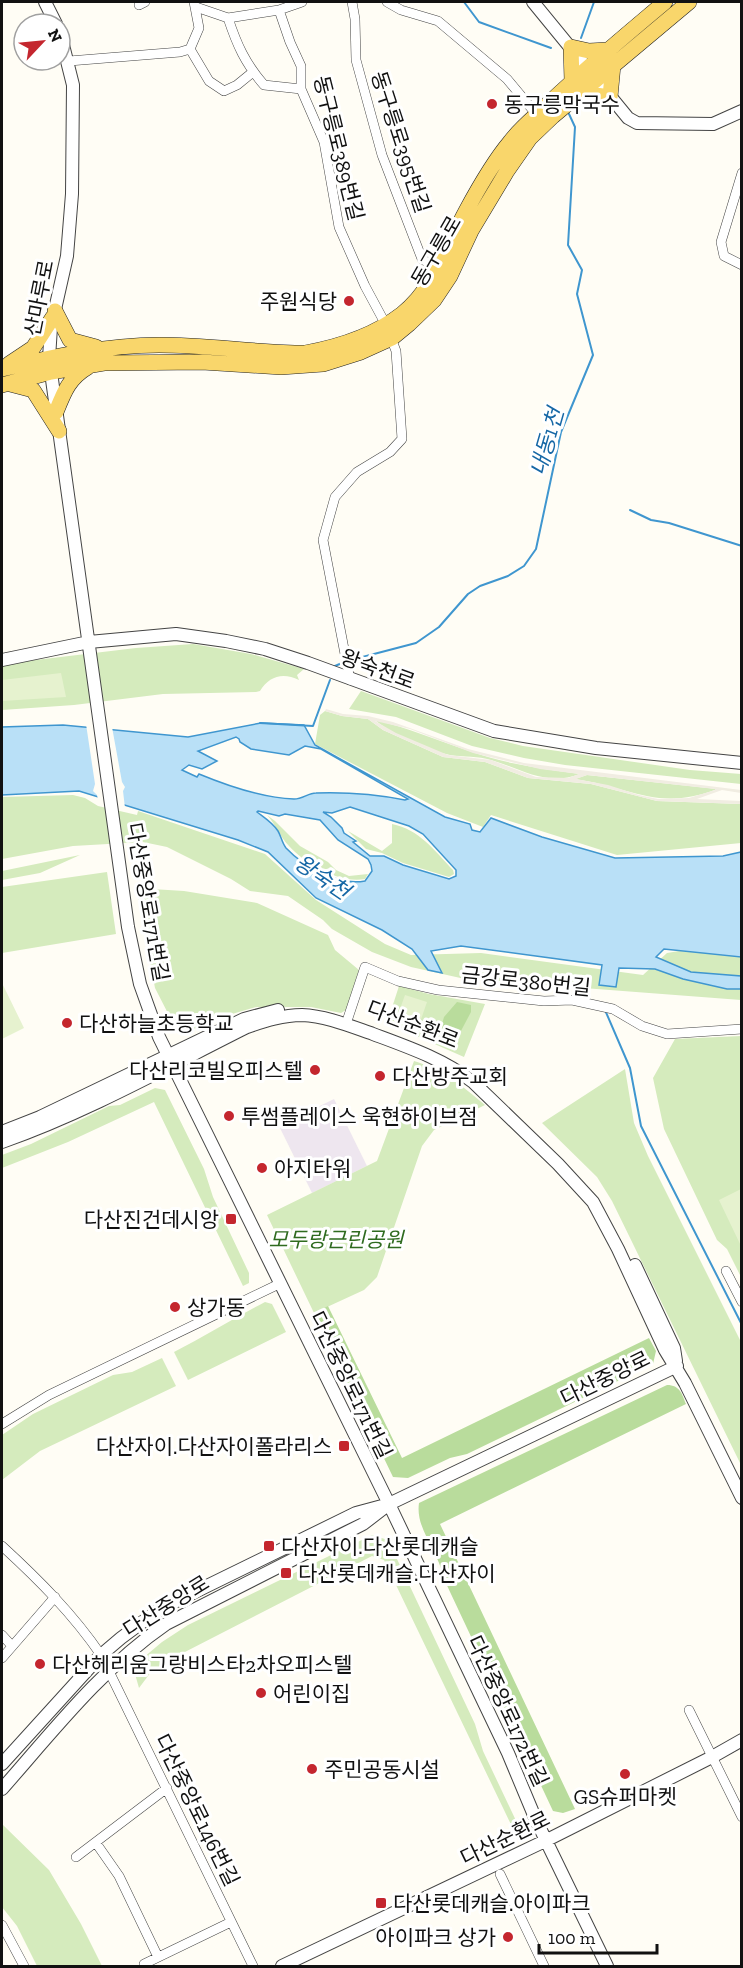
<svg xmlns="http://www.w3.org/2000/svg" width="743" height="1968" font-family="'Zilla Slab','Noto Sans KR',serif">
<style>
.industrial{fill:#eee6ef}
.green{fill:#d5ebbd}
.forest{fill:#b9dc9c}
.pitch{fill:#e6f2cf}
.plaza{fill:#f1ede2;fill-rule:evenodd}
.water{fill:#b9e0f7;stroke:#3f96cf;stroke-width:1.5;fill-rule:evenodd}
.pier{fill:#fffdf5}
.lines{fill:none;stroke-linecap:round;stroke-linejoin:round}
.stream{stroke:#3f96cf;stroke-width:2}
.minor-casing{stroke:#444;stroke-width:10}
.tertiary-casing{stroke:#444;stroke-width:14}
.primary-casing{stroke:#222;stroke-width:16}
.minor{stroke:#fff;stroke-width:9}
.tertiary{stroke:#fff;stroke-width:12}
.primary{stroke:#f9d66b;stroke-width:15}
.poi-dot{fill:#c4262e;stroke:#fff;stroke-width:2}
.labels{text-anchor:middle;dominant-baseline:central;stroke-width:6;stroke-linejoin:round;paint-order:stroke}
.poi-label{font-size:21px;fill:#111;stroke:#fff;text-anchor:start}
.street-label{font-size:21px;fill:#111;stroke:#fff}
.park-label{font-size:21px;font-style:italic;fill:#2f6b1f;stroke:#fff}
.water-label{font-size:22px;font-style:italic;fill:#1768a6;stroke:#fff}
</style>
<rect width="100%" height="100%" fill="#fffdf5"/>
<path class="industrial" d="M334,1099L367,1166L312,1193L279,1126Z"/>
<path class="green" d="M193,644L251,654L304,669L297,675L299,680C283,672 269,676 260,691L256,692L163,694L74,705L2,710V664L136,648Z
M361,691L490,738L523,746L690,770L741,774V784L565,765L524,758L472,746L396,717L349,709Z
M325,711L342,716L368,719L383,730L443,757L485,762L528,778L591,784L657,801L741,804V843L617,855L491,815L483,827L447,813L315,744L320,715Z
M375,720C409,728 439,741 472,752C506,764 544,769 580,774C546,787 522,769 491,760C478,756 464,757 450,755C430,751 389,733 375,720Z
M587,775L717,789C659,812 630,787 575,779Z
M73,795L85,798L98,806L137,815L138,811L265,854L316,900L385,944L411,955L481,953L643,975L667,953L741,941V1000L465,979L411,967L372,952L332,929L323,920L288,896L250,891L231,879L167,847L143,842L73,846L2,859V797Z
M267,815L275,821L300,846L328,862L336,870L349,876L368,874L365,879C340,884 305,864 289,846C280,837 276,825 267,815Z
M392,824C419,829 435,851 453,870L454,874L449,877L403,863L382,853L366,849L348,831L382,851L392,843Z
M80,855L40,873L2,880V871Z
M107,872L116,934L2,953V887Z
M136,888L184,891L257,903L328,935L335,950L359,970L346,1010L341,1013L311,1007H256L225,1016L187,1032L176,1029L155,988Z
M399,986L429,994L485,1004L464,1057L387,1023Z
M741,1036V1277L727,1249L717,1240L664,1129L653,1078L675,1039Z
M414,1061C444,1070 461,1085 485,1105L434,1130L422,1146L377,1277L364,1290L314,1313L267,1215L377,1161Z
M625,1069L634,1123L648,1156L741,1342V1465L612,1201L597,1177L542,1123Z
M155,1088L165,1090L204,1169L213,1197L249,1273V1283L243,1286L154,1102L68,1142L2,1168V1155L31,1144L109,1106L120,1105Z
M265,1302L272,1304L286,1332L188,1380L174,1352C205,1336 234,1318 265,1302Z
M162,1358L176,1386L40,1451L2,1480V1435L33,1414L113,1375L132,1372Z
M372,1535L388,1540L475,1724L483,1751L519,1827L517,1837L384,1560L372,1556L181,1654L151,1672L139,1688L135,1674L137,1663L162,1642L188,1625Z
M2,1824L49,1870L81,1924L102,1966H37L17,1926L2,1907Z"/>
<path class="forest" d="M457,1002L471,1005V1012L454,1044L449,1045L440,1031L444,1017Z
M328,1306L402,1458L649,1338L656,1351L653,1364L467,1454L450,1458L408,1478L393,1477L314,1313Z
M667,1385C680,1385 682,1394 686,1404L440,1524L575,1809L563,1813L553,1811L443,1577C439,1551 415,1529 419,1503Z"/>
<path class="pitch" d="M61,673L66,697L2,701V680Z
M2,983L24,1028L2,1039Z
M405,995L427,1002L417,1031L395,1023Z
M741,1189V1246L719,1200Z"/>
<path class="plaza" d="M326,709L343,714L368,716L393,722L468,749L524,763L741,790V793L722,790L697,799L741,801V804L657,801L591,784L528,778L485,762L443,757L383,730L368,719L342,716L325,711ZM375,721L410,729L473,753L540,769L579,774L568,778L536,777L491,760L448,755L396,733ZM587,775L715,789V790L689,798L658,799L639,795L608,785L576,779Z"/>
<path class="water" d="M261,723L304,725L315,745L445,817L470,824L472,830L480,832L491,818L542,837L615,858L723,856L741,852V957L664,949L656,957L691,972L741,976V989H727L683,979L655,969L619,968L616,987L599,985L602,965L461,946L431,951L442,973L428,970L412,949L382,930L316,898L268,852L238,840L79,791L2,795V727L63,725L188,737ZM236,737L239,739L240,742L251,749L289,755L305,746L321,749L408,799L405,800C375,794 346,792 316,793C308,793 303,799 294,799C263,798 228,786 199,774L197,777L182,770L189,765L202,769L217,761L198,751ZM350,807L409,826L423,834L456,870V876L449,879L403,865L384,856H370L353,842L356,841L344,833L342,828L331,817L323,812L332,813ZM258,811L279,816L285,814L320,820L338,840L368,859L371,865L372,871L365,881C338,886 304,867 286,848C282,843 281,836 278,831C273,823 265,818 257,812Z"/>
<path class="pier" d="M86,724L112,727L122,782L125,787L123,791L125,808L98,800L97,795L93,791L95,784Z"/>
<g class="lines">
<path class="stream" d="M464,2L479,22L551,48
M581,38L594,2
M630,510L651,520L669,523L742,546
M351,660L416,643L439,627L468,594L480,586L508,576L524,566L536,549L561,432L593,355L577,294L582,270L568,245L575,127L569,114
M335,666L342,663
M260,723L313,726L330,680
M605,1010L630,1068L641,1126L742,1325"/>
<g class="minor-casing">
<path id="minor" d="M352,2L355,19L356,60L382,155L422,259L440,270
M387,2L401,10L438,21L507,79L537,115
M139,5L145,2
M196,7L228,18L279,10L302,2
M279,10L290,42L301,66V89L324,142L339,227L365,286L386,325L396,351L402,439L390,452L357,472L335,497L323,540L350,680
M228,18C237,45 245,63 264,85L301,89
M190,49L209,81L224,91L237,85L253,72
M69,61L180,52L190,49L199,28L194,2
M742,173L721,242L724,256L742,265
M346,1024L365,967L398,981L438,990L544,1001L572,1000L613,1009L642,1026L667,1034L742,1029
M726,1271L742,1302
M2,1424L49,1395L279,1284
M2,1546C39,1580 73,1614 101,1655L253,1966
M2,1635L12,1646
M2,1658L55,1597
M689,1710L742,1817
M96,1843L119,1876L158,1957
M76,1857L167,1788
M500,1874L544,1966
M2,1925L24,1966
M144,1964L231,1922"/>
</g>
<g class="tertiary-casing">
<path id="tertiary" d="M45,2L56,24
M533,2L628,118L637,123L713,124L742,111
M60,33L73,85L72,194L67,256L51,327L49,358L128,927L140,984L159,1037L389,1504L508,1753L536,1820L607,1966
M2,660L89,642L176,634L226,641L265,649L308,663L494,731L596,748L742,763
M2,1132L40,1117L244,1019L278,1010
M2,1142C87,1112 167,1067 247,1027C265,1021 283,1015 302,1015C326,1016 350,1026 373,1034C408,1047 443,1059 473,1082L558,1164L593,1202L618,1249L665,1350L685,1383L742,1498
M635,1265L674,1348L676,1361
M2,1764L101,1655L121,1638L160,1609L356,1513L382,1506
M2,1789C53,1731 102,1668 166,1624L363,1524L389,1504L677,1366
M282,1966L547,1840L712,1757L742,1740"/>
</g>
<g class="primary-casing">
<path id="primary" d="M572,81L571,47L589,51L607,50
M580,93L610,97L613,65
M55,311L70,340L96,347
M9,364L33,348L53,317
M2,369C53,357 106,345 159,345C208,345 257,353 305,353C338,347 375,335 402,314C434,289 447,246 466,211C479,187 493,162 510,142C521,127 536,116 549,103C586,68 626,35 665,2
M10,384L33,390L59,431
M2,385L51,372L104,363L202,362L281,367L323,364L361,352L392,338L409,324L434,300L450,276L471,231L507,171L530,138L553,116L689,2
M56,412C64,392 69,378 88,367"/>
</g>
<use href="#minor" class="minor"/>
<use href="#tertiary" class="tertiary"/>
<use href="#primary" class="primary"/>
</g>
<g class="poi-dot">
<circle cx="492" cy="104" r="6"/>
<circle cx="349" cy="301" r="6"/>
<circle cx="67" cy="1023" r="6"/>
<circle cx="315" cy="1070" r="6"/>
<circle cx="380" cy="1076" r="6"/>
<circle cx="229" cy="1116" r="6"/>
<circle cx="262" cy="1168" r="6"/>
<rect x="225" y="1213" width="12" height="12" rx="3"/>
<circle cx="175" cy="1307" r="6"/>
<rect x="338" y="1440" width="12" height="12" rx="3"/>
<rect x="263" y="1540" width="12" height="12" rx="3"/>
<rect x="280" y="1567" width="12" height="12" rx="3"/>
<circle cx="40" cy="1664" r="6"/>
<circle cx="261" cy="1693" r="6"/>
<circle cx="312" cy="1769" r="6"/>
<circle cx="625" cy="1774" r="6"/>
<rect x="375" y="1897" width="12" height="12" rx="3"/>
<circle cx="508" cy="1937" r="6"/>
</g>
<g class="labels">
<g class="poi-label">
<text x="504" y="104">동구릉막국수</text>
<text x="337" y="301" text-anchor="end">주원식당</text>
<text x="79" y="1023">다산하늘초등학교</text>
<text x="303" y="1070" text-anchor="end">다산리코빌오피스텔</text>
<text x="392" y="1076">다산방주교회</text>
<text x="241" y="1116">투썸플레이스 욱현하이브점</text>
<text x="274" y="1168">아지타워</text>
<text x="219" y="1219" text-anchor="end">다산진건데시앙</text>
<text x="187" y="1307">상가동</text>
<text x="332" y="1446" text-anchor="end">다산자이.다산자이폴라리스</text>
<text x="281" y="1546">다산자이.다산롯데캐슬</text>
<text x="298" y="1573">다산롯데캐슬.다산자이</text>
<text x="52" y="1664">다산헤리움그랑비스타2차오피스텔</text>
<text x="273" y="1693">어린이집</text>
<text x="324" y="1769">주민공동시설</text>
<text x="625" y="1796" text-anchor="middle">GS슈퍼마켓</text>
<text x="393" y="1903">다산롯데캐슬.아이파크</text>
<text x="496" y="1937" text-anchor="end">아이파크 상가</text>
</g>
<g class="street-label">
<text transform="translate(401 142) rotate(72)">동구릉로395번길</text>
<text transform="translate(339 148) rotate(76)">동구릉로389번길</text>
<text transform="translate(436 251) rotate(-60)">동구릉로</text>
<text transform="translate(39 298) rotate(-79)">산마루로</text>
<text transform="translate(378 669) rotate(20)">왕숙천로</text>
<text transform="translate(148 902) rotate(80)">다산중앙로171번길</text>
<text transform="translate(526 981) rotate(6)">금강로380번길</text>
<text transform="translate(413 1024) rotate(21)">다산순환로</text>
<text transform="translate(605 1378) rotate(-26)">다산중앙로</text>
<text transform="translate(351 1385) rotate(64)">다산중앙로171번길</text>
<text transform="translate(166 1606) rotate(-32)">다산중앙로</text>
<text transform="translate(508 1711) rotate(65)">다산중앙로172번길</text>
<text transform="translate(197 1810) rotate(64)">다산중앙로146번길</text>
<text transform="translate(505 1838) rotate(-26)">다산순환로</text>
</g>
<g class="park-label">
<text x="336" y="1239">모두랑근린공원</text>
</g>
<g class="water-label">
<text transform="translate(547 442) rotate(-74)">내동1천</text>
<text transform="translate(322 877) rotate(34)">왕숙천</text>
</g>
</g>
<rect width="743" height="1968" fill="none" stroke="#111111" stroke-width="6"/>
<g transform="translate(42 42) rotate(64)"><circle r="28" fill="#ffffff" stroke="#a0a0a0" stroke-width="1.5"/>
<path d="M0-4.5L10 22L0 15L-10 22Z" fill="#c4262e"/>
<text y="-9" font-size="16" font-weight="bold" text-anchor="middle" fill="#111111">N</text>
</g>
<path d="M539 1944v9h118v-9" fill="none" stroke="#111111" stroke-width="3"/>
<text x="548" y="1944" font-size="18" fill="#111111" stroke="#ffffff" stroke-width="4.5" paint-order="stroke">100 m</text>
</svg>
